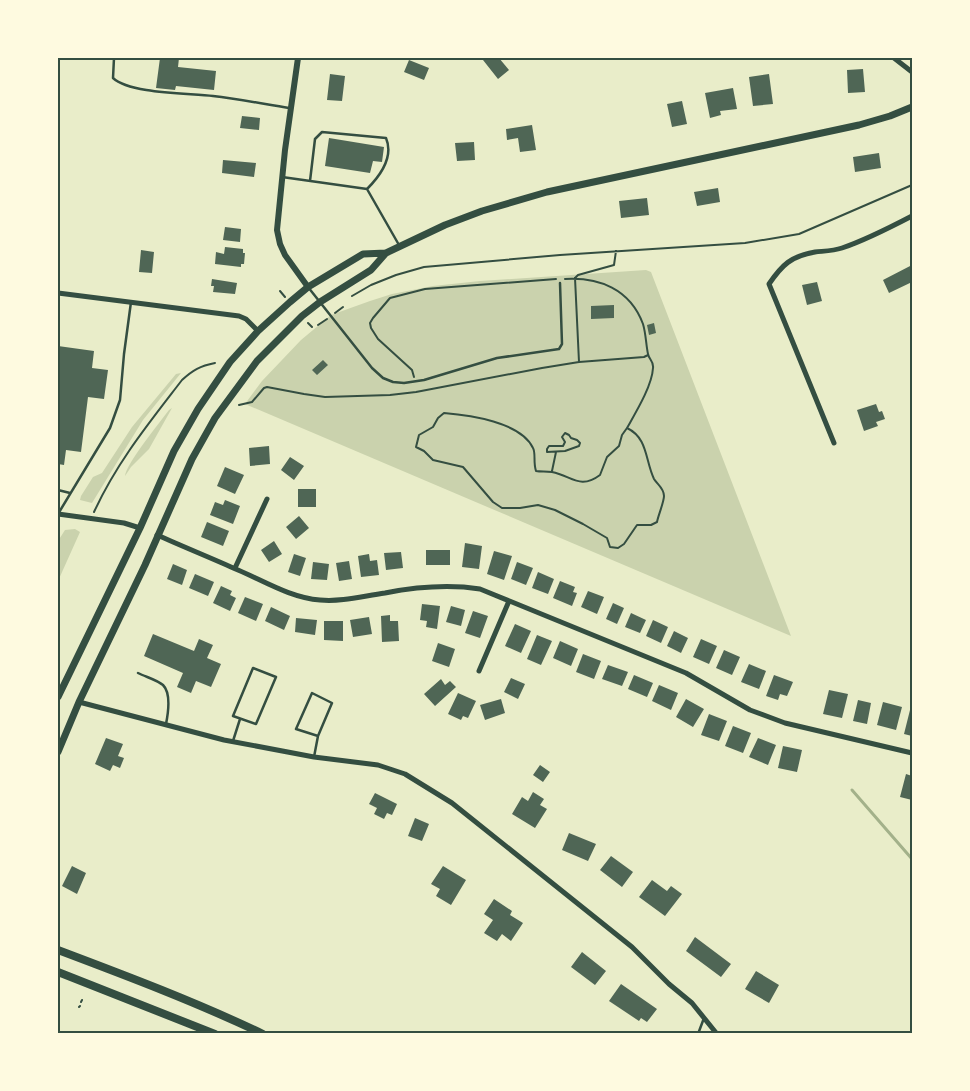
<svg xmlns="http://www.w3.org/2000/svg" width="970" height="1091" font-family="'Public Sans',sans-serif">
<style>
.green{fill:#cad2ad}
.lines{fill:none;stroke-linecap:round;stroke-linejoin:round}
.stream{stroke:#a3b18a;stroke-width:3}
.building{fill:#4f6655}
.path{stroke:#344e41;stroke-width:2}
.service{stroke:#344e41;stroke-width:2.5}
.minor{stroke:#344e41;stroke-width:5}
.tertiary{stroke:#344e41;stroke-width:6}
.secondary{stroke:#344e41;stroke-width:7}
.primary{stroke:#344e41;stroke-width:8}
.neatline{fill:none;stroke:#344e41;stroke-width:2}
</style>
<rect width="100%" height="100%" fill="#e9edc9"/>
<path class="green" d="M646,270L651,272L791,636L245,404L262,381L301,340L331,315L370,301L392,294L433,286L480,281Z
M181,373L143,420L92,503L80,500L81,496L93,477L102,473L132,427L176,374Z
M172,408L149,449L131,467L125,476C126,464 160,422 169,410Z
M75,529L80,532L58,581V541L65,530Z"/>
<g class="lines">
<path class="stream" d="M852,790L912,859"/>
</g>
<path class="building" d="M160,58H179L178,67L216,71L214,90L176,86L175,90L156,88Z
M486,58H499L509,70L498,79L483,60Z
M409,60L429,68L424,80L404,72Z
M863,69L865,92L848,93L847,70Z
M330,74L345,76L342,101L327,100Z
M769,74L773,104L753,106L749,77Z
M733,88L737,109L720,111L721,115L710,118L705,93Z
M682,101L687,124L672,127L667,104Z
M242,116L260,118L259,130L240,128Z
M532,125L536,150L520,152L518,138L507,140L506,129Z
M329,138L384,147L382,162L373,161L370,173L325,166Z
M474,142L475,160L457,161L455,143Z
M879,153L881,168L855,172L853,157Z
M223,160L256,163L254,177L222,173Z
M718,188L720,202L697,206L694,192Z
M647,198L649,215L621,218L619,201Z
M225,227L241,229L240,242L223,240Z
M225,247L243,249V253H245L244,264H241V267L215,264L216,252L224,254Z
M141,250L154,252L152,273L139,272Z
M912,265V282L889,293L883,280Z
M212,279L237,283L235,294L213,292L214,286H211Z
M817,282L822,301L807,305L802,285Z
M614,305V318L591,319V306Z
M654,323L656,333L649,335L647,325Z
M58,346L94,351L92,368L108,370L104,399L88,397L81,452L66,450L64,465L58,464Z
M323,360L328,365L317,375L312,370Z
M876,404L879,412L882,411L885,419L876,422L878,426L864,431L857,410Z
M269,446L270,464L250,466L249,448Z
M290,457L304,466L294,480L281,470Z
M225,467L244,475L235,494L217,486Z
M298,489H316V507H298Z
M225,500L240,506L233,524L210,515L215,502L223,505Z
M299,516L309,528L296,539L286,527Z
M207,522L229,531L223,546L201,537Z
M274,541L282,554L269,562L261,550Z
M465,543L482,546L479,569L462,567Z
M426,550H450V565H426Z
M494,551L512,556L504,580L487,574Z
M401,552L403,568L386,570L384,553Z
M294,554L306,558L300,576L288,572Z
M369,554L370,561L377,560L379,575L361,577L358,556Z
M349,561L352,579L339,581L336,563Z
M313,562L329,564L327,580L311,579Z
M517,562L533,568L526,585L511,579Z
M173,564L187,570L182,585L167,579Z
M538,572L554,579L548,594L532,588Z
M195,574L214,582L208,596L189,588Z
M560,581L575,587L573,592L577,593L572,606L553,598Z
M221,586L232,591L230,595L236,598L230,611L213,603Z
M588,591L604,597L597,614L581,607Z
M245,597L263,604L256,621L238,613Z
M613,603L624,608L617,624L606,619Z
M422,604L440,606L437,629L426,627L427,621L420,620Z
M451,606L465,610L461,626L446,622Z
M271,607L290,616L284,630L265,621Z
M473,611L488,616L480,638L465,633Z
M631,613L646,620L640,633L625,627Z
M390,615V621H398L399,641L382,642L381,616Z
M369,617L372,634L353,637L350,620Z
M296,618L317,620L315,635L295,632Z
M653,620L668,627L661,643L646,636Z
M324,621H343V641L324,640Z
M515,624L531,631L521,653L505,646Z
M674,631L688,638L681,653L667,646Z
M153,634L194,651L199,639L213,645L207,658L221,664L211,687L196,681L191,693L177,687L183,673L144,656Z
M537,635L552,641L541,665L527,659Z
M701,639L717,646L709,664L693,657Z
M560,641L578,649L571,666L553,658Z
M438,643L455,649L449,667L432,661Z
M724,650L740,657L732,675L716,668Z
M583,654L601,661L594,679L576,672Z
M749,664L766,671L759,689L741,682Z
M608,665L628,672L622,686L602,679Z
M634,675L653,683L647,697L628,689Z
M774,675L793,682L787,696L780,694L778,700L766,696Z
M511,678L525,684L518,699L504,692Z
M441,679L445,685L450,681L456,687L435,706L424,694Z
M659,685L678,693L671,710L652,701Z
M829,690L848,694L842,718L823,714Z
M458,693L476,701L468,718L463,716L461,720L448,714Z
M501,699L505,713L485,720L480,705Z
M686,699L704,709L693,727L676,717Z
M858,700L871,703L867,724L853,721Z
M883,702L902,707L896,730L877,725Z
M910,710L912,711V736L904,734Z
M709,714L727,721L719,741L701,735Z
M733,726L751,733L743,753L725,746Z
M106,738L123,744L118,756L124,758L120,768L113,765L110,771L95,764Z
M758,738L776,745L768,765L749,757Z
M783,746L802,750L797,772L778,768Z
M540,765L550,772L543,782L533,775Z
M906,774L912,776V800L900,797Z
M533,792L544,799L540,805L547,809L535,828L512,814L522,797L528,801Z
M375,793L397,804L392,815L387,813L384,819L374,814L377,808L369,804Z
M415,818L429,824L422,841L408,836Z
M569,833L596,844L588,861L562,850Z
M611,856L633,872L622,887L600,870Z
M72,866L86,873L77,894L62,886Z
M443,866L466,880L451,905L436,896L440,889L431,884Z
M652,880L667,891L671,886L682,894L665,916L639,897Z
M494,899L512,911L510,915L523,923L511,941L502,934L497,941L484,933L493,920L484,914Z
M695,937L731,964L721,977L686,951Z
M582,952L606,971L595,985L571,967Z
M756,971L779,985L769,1003L745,989Z
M621,984L657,1009L647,1022L641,1018L639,1021L609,1001Z"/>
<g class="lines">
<path class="path" d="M565,279C599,277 630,289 643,324C646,334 646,345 648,354C649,360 654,361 653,368C652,386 636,412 627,428
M280,291L285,297
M352,296L371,285L396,275L424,267L560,255L745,243L799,234L912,185
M335,313L343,307
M308,323L312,327
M318,325L327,319
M579,362L575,278L578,275L614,265L616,251
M414,377L412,370L378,339L371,328L370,323L373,318L390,298L425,289L556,279
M239,405L252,402L264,388L267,387L304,394L325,397L390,395L416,392L542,368L579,362L644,357L648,355
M444,413C469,415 521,422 533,448C536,453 533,462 536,471C541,472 546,471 552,472C572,476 580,490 600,475L607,457L619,446L622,435L627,428C648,438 645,460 654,479C657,484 664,488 664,496C664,502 658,516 657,522L651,525H637L624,544L618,548L610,547L607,538L583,524L555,510L538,505L520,508H502L493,502L463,467L433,460L424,451L416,447L419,435L433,427L438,418Z
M565,433L569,435L571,438L577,440L580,443L579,446L565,451L547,452V449L549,446H563L565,442L562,437Z
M552,471L556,452
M94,512C117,462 149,423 182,380C193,370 200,366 215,363
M81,1002L82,1000
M79,1007L80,1006"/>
<path class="service" d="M114,58L113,78C130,94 189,93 213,96C239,99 264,104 289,108
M282,177L367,189L399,245
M310,181L315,139L322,132L386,138C394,157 380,176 367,189
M308,287L372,368L383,378L393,382L404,383L424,380L497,358L559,349L562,344L560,283
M58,490L70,493
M58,514L110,428L120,400L124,354L131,302
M253,668L276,677L256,724L233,716Z
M138,673C146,677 157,680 163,685C171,693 168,714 166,724
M233,741L240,719
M314,757L318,736L332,703L312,693L296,729L318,736
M698,1034L704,1018"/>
<path class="minor" d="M894,58L912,72
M58,293L239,316L246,319L258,331
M834,443L769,284C782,265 791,256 815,252C824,251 833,251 842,248C866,240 889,228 912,216
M58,514L124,523L140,528
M157,535C184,547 211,558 238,570C264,581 291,598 320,600C342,602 363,596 385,593C416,587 447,584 480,589L686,673L750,710L785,723L912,753
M235,568L267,499
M479,671L509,601
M79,702L224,740L314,757L378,765L405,774L452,803L632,947L669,984L692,1003L717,1034"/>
<path class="tertiary" d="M298,58L285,150L277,230L280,244L285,255L308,287"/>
<path class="secondary" d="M58,697L140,528L174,451L198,409L230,362L258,331L290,302L308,287L363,254L386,253L445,225L482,211L547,192L859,125L890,116L912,107
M58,752L79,702L145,565L192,459L215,418L257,361L302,316L320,302L371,270L386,253"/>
<path class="primary" d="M58,950C127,976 196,1002 263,1034
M58,972L215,1034"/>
</g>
<rect width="970" height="1091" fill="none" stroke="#fefae0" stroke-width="118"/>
<rect x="59" y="59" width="852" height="973" class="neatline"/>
</svg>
